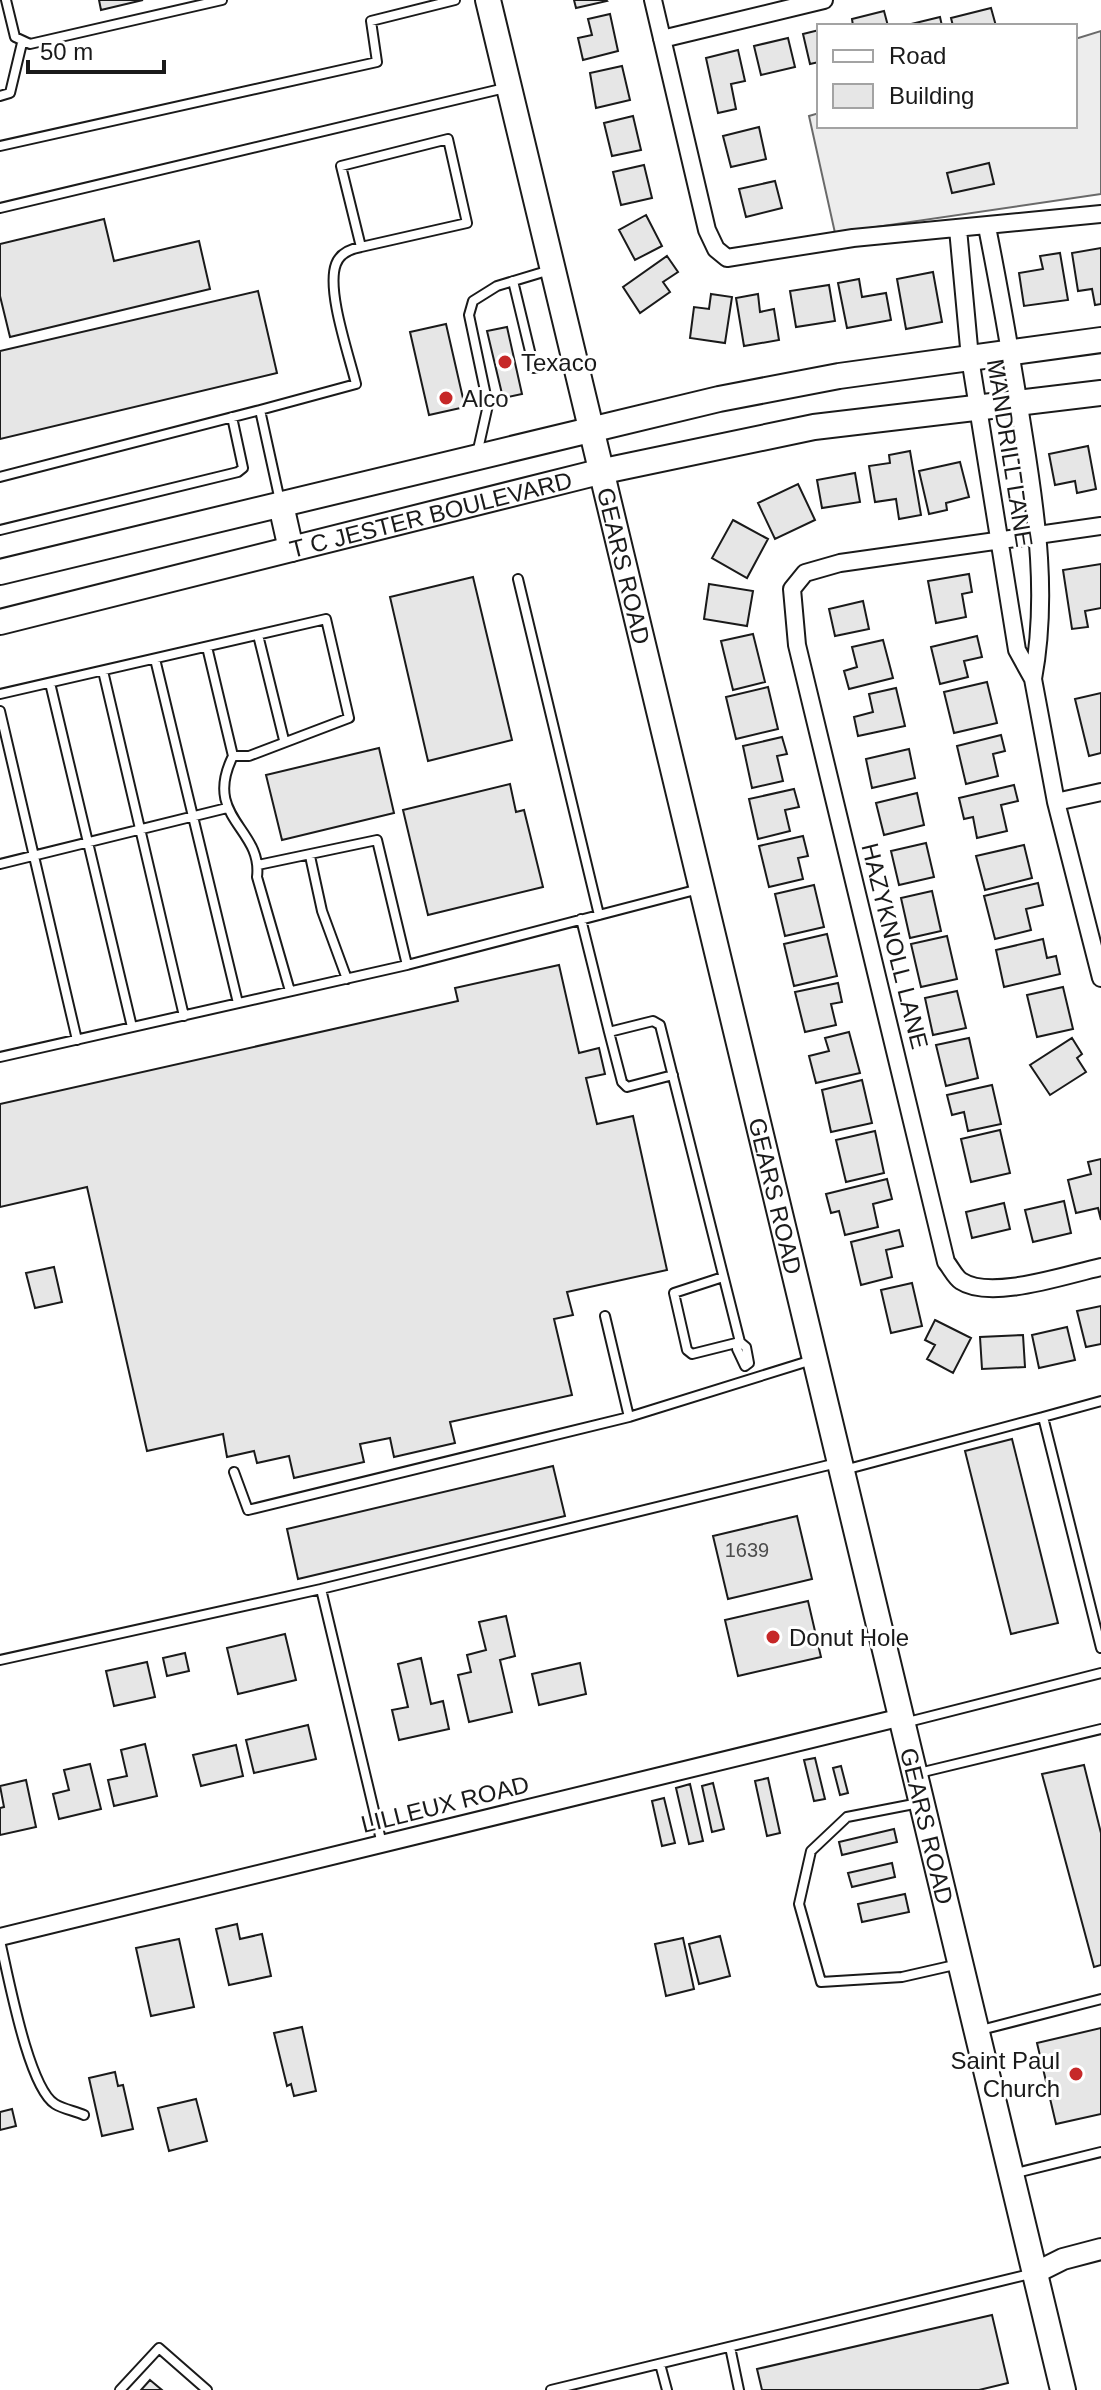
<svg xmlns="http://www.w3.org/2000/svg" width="1101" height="2390" font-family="Arial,sans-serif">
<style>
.built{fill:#ededed;stroke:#6a6a6a;stroke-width:2}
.building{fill:#e6e6e6;stroke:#1a1a1a;stroke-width:2}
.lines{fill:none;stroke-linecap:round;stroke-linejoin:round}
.service-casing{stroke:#1a1a1a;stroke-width:12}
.minor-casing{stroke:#1a1a1a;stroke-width:20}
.tertiary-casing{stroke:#1a1a1a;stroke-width:24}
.secondary-casing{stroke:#1a1a1a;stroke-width:28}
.service{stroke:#fff;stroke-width:8}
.minor{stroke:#fff;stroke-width:16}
.tertiary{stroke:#fff;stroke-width:20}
.secondary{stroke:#fff;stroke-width:24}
.poi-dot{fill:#c62828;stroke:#fff;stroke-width:3}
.labels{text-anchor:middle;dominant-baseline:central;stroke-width:6;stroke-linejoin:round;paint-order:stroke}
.number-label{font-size:20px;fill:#4d4d4d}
.poi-label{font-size:24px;fill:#1a1a1a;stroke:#fff;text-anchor:start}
.street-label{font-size:24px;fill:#1a1a1a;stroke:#fff}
</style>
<rect width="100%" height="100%" fill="#fff"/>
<path class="built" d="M1101,31V194L835,233L809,116L819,113V126H1075V39Z"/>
<path class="building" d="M99,0H143L101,10Z
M574,0H606L607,1L576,8Z
M991,8L996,26H953L951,18Z
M884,11L888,26H853L852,19Z
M610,14L618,51L583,60L578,38L592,35L588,19Z
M940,17L942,26H903Z
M819,30V62L810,64L803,34Z
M788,38L795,67L761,75L754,46Z
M738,50L745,81L731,84L736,109L718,113L706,58Z
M622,66L630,100L596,108L590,73Z
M633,116L641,150L612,156L604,123Z
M759,127L766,159L731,167L723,136Z
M989,163L994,184L952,193L947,173Z
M644,165L652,198L621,205L613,172Z
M775,181L782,208L746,217L739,189Z
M646,215L662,246L635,260L619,230Z
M104,219L114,261L199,241L210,289L10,337L0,296V244Z
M1101,248V304L1095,305L1092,289L1078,291L1072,253Z
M1060,253L1068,300L1024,306L1019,273L1043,269L1040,256Z
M667,256L678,272L663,282L670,292L640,313L623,287Z
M933,272L942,322L906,329L897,279Z
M859,279L862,297L886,293L891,320L847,328L838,283Z
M829,285L835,321L796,327L790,291Z
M258,291L277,373L0,439V351Z
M711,294L732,297L725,343L690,338L694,307L709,309Z
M758,294L760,312L774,309L779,340L744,346L736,298Z
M446,324L465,407L429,415L410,332Z
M507,327L522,394L503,398L487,331Z
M1088,446L1096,489L1077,493L1075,481L1055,485L1049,454Z
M910,451L921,515L899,519L896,499L875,502L869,466L890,463L889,455Z
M960,462L969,497L946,503L947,510L929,514L919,471Z
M855,473L860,502L822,508L817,480Z
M798,484L815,520L775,539L758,503Z
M733,520L768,539L747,578L712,558Z
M1101,564V608L1085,611L1088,627L1072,629L1063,570Z
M969,574L972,592L962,594L966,617L936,623L928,581Z
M473,577L512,740L428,761L390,597Z
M709,584L753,591L747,626L704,619Z
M863,601L869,629L835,636L829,609Z
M753,634L765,682L733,690L721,641Z
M977,636L982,657L964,661L968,677L940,684L931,647Z
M883,640L893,678L849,689L844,671L857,667L852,647Z
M987,682L997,723L954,733L944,692Z
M768,687L778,729L736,739L726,697Z
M896,688L905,726L858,736L854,717L873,712L869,694Z
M1101,693V753L1089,756L1075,699Z
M1001,735L1005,751L993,754L998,776L966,784L957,746Z
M782,737L787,754L777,756L783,781L752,788L743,746Z
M379,748L394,813L282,840L266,775Z
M909,749L915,778L872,788L866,759Z
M510,784L516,812L524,810L543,887L428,915L403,810Z
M1014,785L1018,801L1001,805L1007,831L977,838L973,817L964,819L959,798Z
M794,789L799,807L785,810L790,831L758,839L749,799Z
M917,793L924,825L884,835L876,803Z
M803,836L808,856L798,858L803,879L769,887L759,846Z
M926,843L934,877L899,885L891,851Z
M1024,845L1032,878L985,890L976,856Z
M1038,883L1043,905L1026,909L1031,930L995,939L984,896Z
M814,885L824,927L785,936L775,894Z
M932,891L941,931L910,938L901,898Z
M827,934L837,976L794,986L784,944Z
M947,936L957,979L921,987L911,944Z
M1043,939L1047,958L1056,956L1060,974L1004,987L996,950Z
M559,965L579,1053L599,1048L605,1074L586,1078L597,1124L633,1116L667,1270L567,1292L573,1315L554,1319L572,1395L450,1422L455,1443L394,1457L390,1438L360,1444L364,1462L294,1478L289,1456L257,1463L254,1451L227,1457L223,1434L147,1451L87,1187L0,1207V1104L458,1001L455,988Z
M838,983L842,1002L831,1004L836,1025L805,1032L795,992Z
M1063,987L1073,1029L1037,1037L1027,995Z
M957,991L966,1028L933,1035L925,998Z
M849,1032L860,1073L816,1083L809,1056L829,1051L825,1038Z
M969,1038L978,1078L946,1086L936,1045Z
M1072,1038L1082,1054L1077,1058L1086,1072L1050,1095L1030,1065Z
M862,1080L872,1123L831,1132L822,1090Z
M992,1085L1001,1124L968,1131L964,1112L952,1115L947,1095Z
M1000,1130L1010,1173L971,1182L961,1139Z
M875,1131L884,1173L846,1182L836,1140Z
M1101,1159V1220L1098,1208L1076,1213L1068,1180L1091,1174L1088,1162Z
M887,1179L892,1199L873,1204L878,1227L845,1235L839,1211L831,1213L826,1194Z
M1064,1201L1071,1233L1033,1242L1025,1210Z
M1004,1203L1010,1229L972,1238L966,1212Z
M899,1230L903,1246L886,1250L892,1277L861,1285L851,1242Z
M54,1267L62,1302L35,1308L26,1273Z
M912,1283L922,1326L891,1333L881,1290Z
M1101,1306V1344L1086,1347L1077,1311Z
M935,1320L971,1338L953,1373L927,1359L935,1345L925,1340Z
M1067,1327L1075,1360L1039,1368L1032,1335Z
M1023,1335L1025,1367L982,1369L980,1337Z
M1012,1439L1058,1623L1011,1634L965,1451Z
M553,1466L565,1516L298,1579L287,1529Z
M797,1516L812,1579L728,1599L713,1536Z
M808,1601L821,1657L738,1676L725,1620Z
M506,1616L515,1656L500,1660L512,1712L469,1722L458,1675L471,1672L467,1655L486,1650L479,1622Z
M285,1634L296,1680L238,1694L227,1648Z
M185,1653L189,1671L167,1676L163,1658Z
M421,1658L431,1704L443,1701L449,1729L399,1740L392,1710L408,1707L398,1664Z
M147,1662L155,1697L114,1706L106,1671Z
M580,1663L586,1694L539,1705L532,1674Z
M308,1725L316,1759L254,1773L246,1740Z
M145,1744L157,1796L114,1806L108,1780L127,1776L121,1750Z
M236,1745L243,1776L201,1786L193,1755Z
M815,1758L825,1799L814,1801L804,1760Z
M90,1764L101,1809L59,1819L53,1794L69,1790L64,1770Z
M1084,1765L1101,1833V1965L1094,1967L1042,1774Z
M841,1766L848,1793L840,1795L833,1768Z
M768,1778L780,1833L767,1836L755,1781Z
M26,1780L36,1827L0,1835V1808L4,1807L0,1786Z
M713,1783L724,1829L712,1832L702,1786Z
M690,1784L703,1841L689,1844L676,1788Z
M664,1798L675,1843L662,1846L652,1801Z
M894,1829L897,1842L842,1855L839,1842Z
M892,1863L895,1877L852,1887L848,1873Z
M905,1894L909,1912L862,1922L858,1904Z
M237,1924L240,1939L262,1934L271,1976L229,1985L216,1929Z
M720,1936L730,1976L699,1984L689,1944Z
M683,1938L694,1989L666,1996L655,1944Z
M179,1939L194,2007L151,2016L136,1948Z
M302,2027L316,2091L294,2096L291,2084L287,2086L274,2033Z
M1101,2028V2114L1056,2124L1037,2043Z
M115,2072L118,2086L123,2085L133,2129L102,2136L89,2078Z
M196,2099L207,2141L169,2151L158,2108Z
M12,2109L16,2126L0,2130V2112Z
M992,2315L1008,2383L979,2390H762L757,2369Z
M150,2380L162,2390H141Z"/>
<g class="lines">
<g class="service-casing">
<path id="service" d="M6,0L15,37L30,44L222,0
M0,96L10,93L22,43
M0,146L377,62L371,21L455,0
M0,208L505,88
M513,281L534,368L572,360
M260,410L356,384C349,355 326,290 336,264C340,253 350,249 361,247L467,223L448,139L341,166L361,247
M477,454L488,405L469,315L473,301L497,286L550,270
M0,477L260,410L280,501
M0,530L238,472L243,468L232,417
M518,579L599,915
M258,635L284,740
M207,647L233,756C202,818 263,828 257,877L290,991
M155,659L238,1003
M103,671L184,1016
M50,683L132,1027
M0,694L326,619L349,718L249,756H233
M0,711L77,1040
M310,856L322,911L347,979
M0,864L227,808
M258,865L377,840L407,965
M581,919L609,1032L653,1021L660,1025L740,1342L737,1349L745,1366L749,1363L746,1347L740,1342
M609,1032L622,1082L627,1087L673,1075
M0,1057L407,965L699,889
M723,1277L674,1293L687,1350L692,1354L740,1342
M605,1316L629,1417
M1043,1417L1101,1401
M844,1470L1043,1417L1101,1648
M234,1472L248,1510L629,1417L812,1360
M321,1589L837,1463
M0,1660L321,1589L382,1844
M904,1723L1101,1673
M919,1773L1101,1729
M919,1803L847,1817L811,1851L799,1904L821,1982L902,1977L959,1964
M0,1941C8,1974 28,2087 55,2104C63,2109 75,2111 84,2115
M981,2030L1101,1999
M1016,2173L1101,2152
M730,2347L739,2390
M660,2364L667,2390
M120,2390L159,2348L207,2390
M551,2390L1030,2274"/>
</g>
<g class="minor-casing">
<path id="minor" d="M653,0L707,230L716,249L727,258L853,238L1101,214
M662,39L824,0
M987,227C1001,297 1013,367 1024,437C1037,518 1048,598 1033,679
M958,229L970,358L1017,650L1033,679L1056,802L1101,978
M1101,526L840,563L805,573L792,589L797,645L946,1262C951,1268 955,1277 961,1281C991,1301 1068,1274 1101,1267
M1056,802L1101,792
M0,1937L902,1717"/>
</g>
<g class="tertiary-casing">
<path id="tertiary" d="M1035,2273L1063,2259L1101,2249"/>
</g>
<g class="secondary-casing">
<g id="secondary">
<path id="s1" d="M488,0L1063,2390"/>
<path d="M281,505L291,549"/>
<path d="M0,572L719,399L839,376L1101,340"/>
<path id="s2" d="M0,622L599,472L814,427L1101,393"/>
</g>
</g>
<use href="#service" class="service"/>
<use href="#minor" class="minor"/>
<use href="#tertiary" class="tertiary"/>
<use href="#secondary" class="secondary"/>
</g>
<g class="poi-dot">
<circle cx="505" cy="362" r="8"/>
<circle cx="446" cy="398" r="8"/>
<circle cx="773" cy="1637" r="8"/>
<circle cx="1076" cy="2074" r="8"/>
</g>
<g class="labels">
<g class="number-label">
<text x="747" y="1550">1639</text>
</g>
<g class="poi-label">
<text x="521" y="362">Texaco</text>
<text x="462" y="398">Alco</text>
<text x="789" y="1637">Donut Hole</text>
<text x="1060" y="2060" text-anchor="end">Saint Paul<tspan x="1060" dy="28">Church</tspan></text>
</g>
<g class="street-label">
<text transform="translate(1010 453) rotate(81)">MANDRILL LANE</text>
<text stroke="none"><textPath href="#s2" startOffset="444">T C JESTER BOULEVARD</textPath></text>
<text stroke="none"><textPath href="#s1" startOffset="582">GEARS ROAD</textPath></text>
<text transform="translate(895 946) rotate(76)">HAZYKNOLL LANE</text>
<text stroke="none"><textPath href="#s1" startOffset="1230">GEARS ROAD</textPath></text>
<text transform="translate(445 1804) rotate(-14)">LILLEUX ROAD</text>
<text stroke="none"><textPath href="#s1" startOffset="1878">GEARS ROAD</textPath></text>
</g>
</g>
<rect x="817" y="24" width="260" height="104" fill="#ffffff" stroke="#a3a3a3" stroke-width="2"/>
<rect x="833" y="50" width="40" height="12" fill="#ffffff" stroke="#a3a3a3" stroke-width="2"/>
<text x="889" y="64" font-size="24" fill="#1a1a1a">Road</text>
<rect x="833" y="84" width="40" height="24" fill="#e6e6e6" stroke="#a3a3a3" stroke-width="2"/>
<text x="889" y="104" font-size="24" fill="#1a1a1a">Building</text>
<path d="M28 60v12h136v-12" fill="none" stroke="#1a1a1a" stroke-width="4"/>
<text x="40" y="60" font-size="24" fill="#1a1a1a" stroke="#ffffff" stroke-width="6" paint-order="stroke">50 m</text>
</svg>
